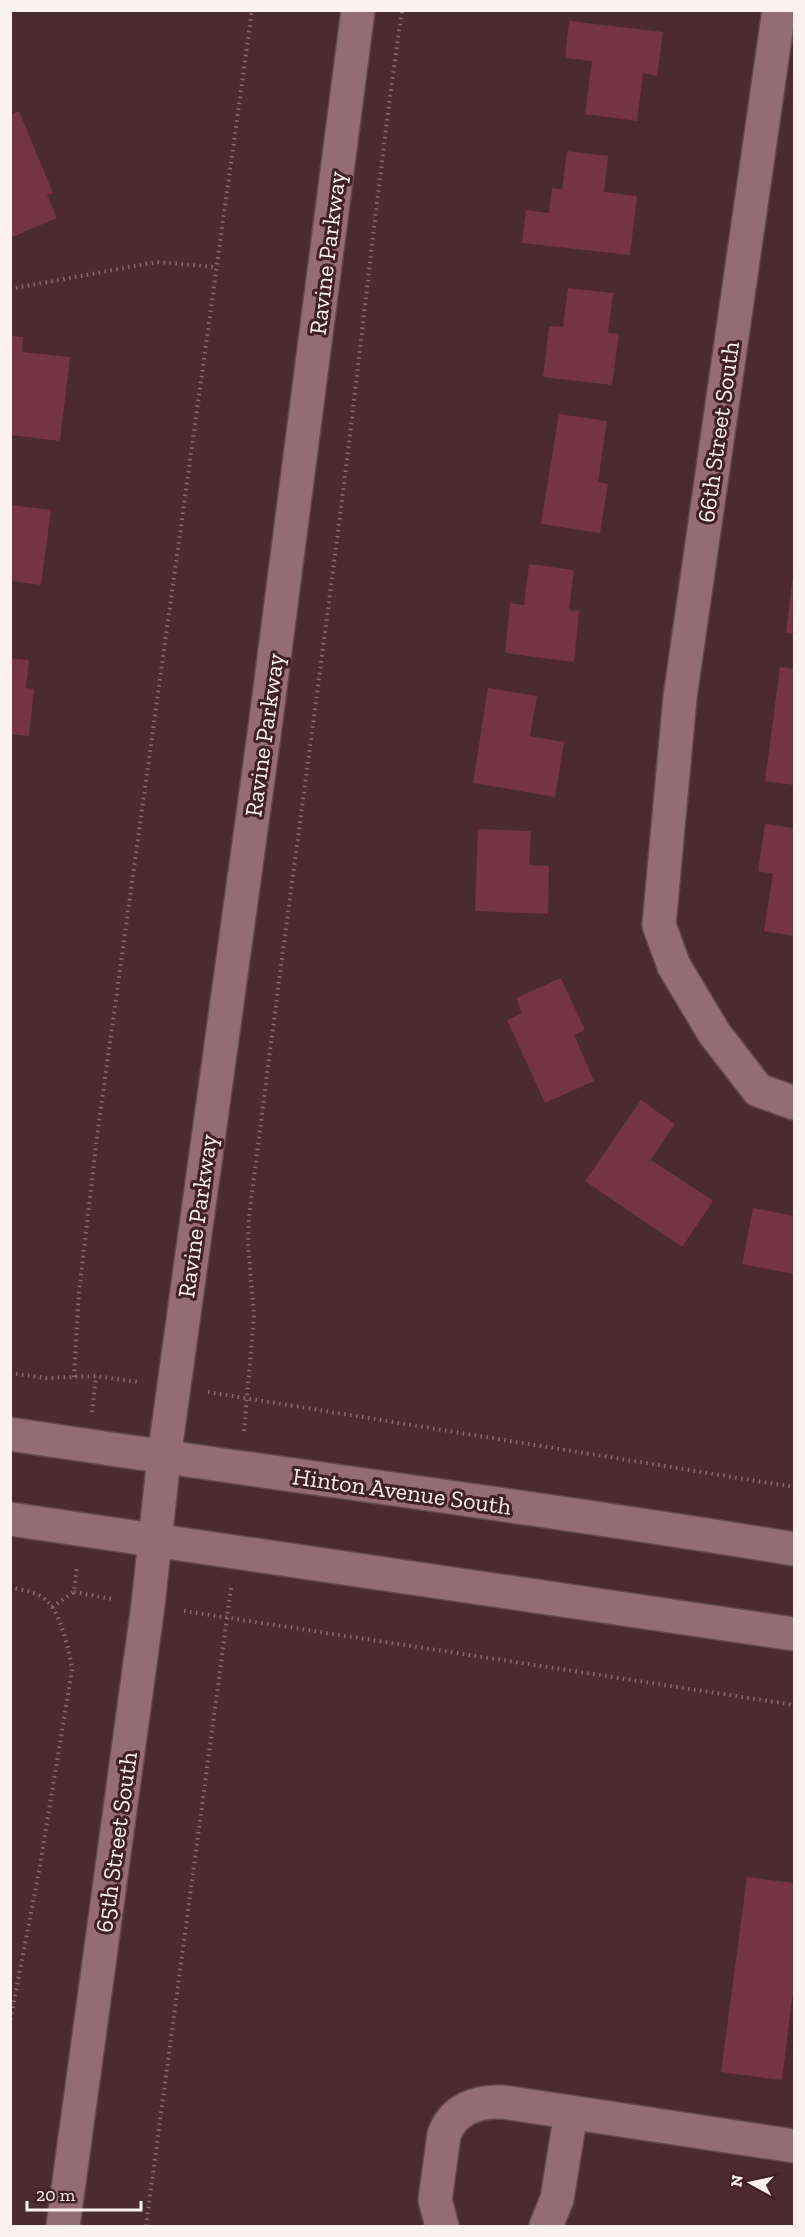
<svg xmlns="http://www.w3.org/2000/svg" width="805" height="2237" font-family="'Zilla Slab',serif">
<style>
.building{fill:#753442}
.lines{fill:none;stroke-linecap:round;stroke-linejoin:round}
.minor-casing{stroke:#61484c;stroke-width:36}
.tertiary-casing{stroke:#61484c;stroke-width:36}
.secondary-casing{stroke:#61484c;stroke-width:36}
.path{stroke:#876c71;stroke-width:4;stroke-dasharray:1.5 4.5;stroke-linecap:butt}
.minor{stroke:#936d73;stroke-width:33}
.tertiary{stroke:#936d73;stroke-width:33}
.secondary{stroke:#936d73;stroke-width:33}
.labels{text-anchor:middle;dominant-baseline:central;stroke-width:6;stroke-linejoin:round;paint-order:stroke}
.street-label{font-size:24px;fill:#fef1f2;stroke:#402026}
</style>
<rect width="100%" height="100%" fill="#4b2a30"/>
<path class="building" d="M569,21L663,32L657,76L643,73L637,121L585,114L592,61L565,58Z
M19,111L53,193L47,195L57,218L10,238V115Z
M567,151L608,156L604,192L637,196L630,255L522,243L526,210L549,213L552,188L562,189Z
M568,288L613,293L608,333L619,334L612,385L543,377L549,326L563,327Z
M10,336L23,337L22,352L70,357L60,441L10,435Z
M559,414L607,421L598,482L608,484L600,533L541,524Z
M10,505L51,510L41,585L10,581Z
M529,564L574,570L569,610L579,611L574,662L505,653L510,603L524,605Z
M793,575H794V634L786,633Z
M10,658L29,660L26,688L34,689L29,736L10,734Z
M780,667L794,669V785L765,781Z
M488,688L537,696L530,736L564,742L555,797L473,783Z
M765,824L794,828V936L764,931L773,874L758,871Z
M478,829L531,831L529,865L549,866L548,914L475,911Z
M561,978L585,1030L574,1035L594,1081L545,1103L507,1020L522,1013L516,998Z
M641,1100L675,1124L651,1160L713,1201L682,1247L585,1181Z
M753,1208L794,1216V1274L742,1264Z
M747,1877L794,1883V1984L782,2080L721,2072Z"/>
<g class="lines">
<g class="minor-casing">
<path id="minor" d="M779,10L680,697L659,925L674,966L714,1033L758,1090L794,1103
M442,2226L435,2200L444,2135C453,2109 477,2101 503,2102L794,2146
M546,2226L557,2199L571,2112"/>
</g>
<g class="tertiary-casing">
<path id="tertiary" d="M63,2226L148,1605L164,1458L264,735L358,10"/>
</g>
<g class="secondary-casing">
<path id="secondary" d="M10,1434C272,1474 534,1506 794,1549
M10,1519L794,1634"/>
</g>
<path class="path" d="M10,289L157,262L215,267
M10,1373L46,1378L96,1376L138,1382
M74,1377L79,1292L97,1137L252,10
M208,1392L794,1487
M92,1412L96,1376
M244,1431L254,1316L248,1247L249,1218C278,981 311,745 341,508C362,342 378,176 402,10
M10,1587C22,1590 37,1592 46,1600C60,1611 70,1652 72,1670L39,1871L10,2022
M74,1592L112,1599
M52,1607L74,1592L77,1565
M184,1611L794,1705
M146,2226L231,1588"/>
<use href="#minor" class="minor"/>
<use href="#tertiary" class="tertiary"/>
<use href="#secondary" class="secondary"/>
</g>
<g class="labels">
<g class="street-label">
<text transform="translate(327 253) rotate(-83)">Ravine Parkway</text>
<text transform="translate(718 432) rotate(-82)">66th Street South</text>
<text transform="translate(264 735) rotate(-82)">Ravine Parkway</text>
<text transform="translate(197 1216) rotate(-82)">Ravine Parkway</text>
<text transform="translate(402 1491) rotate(8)">Hinton Avenue South</text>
<text transform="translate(116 1842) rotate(-82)">65th Street South</text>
</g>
</g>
<rect width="805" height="2237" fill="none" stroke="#fef1f2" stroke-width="24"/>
<g transform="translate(751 2183) rotate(278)" stroke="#402026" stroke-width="4.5" paint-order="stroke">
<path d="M0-4.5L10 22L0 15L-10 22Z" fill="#fef1f2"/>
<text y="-9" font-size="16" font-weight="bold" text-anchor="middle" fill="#fef1f2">N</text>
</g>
<path d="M27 2201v9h114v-9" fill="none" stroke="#fef1f2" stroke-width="3"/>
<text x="36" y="2201" font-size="18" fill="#fef1f2" stroke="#402026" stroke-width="4.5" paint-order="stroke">20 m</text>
</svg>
